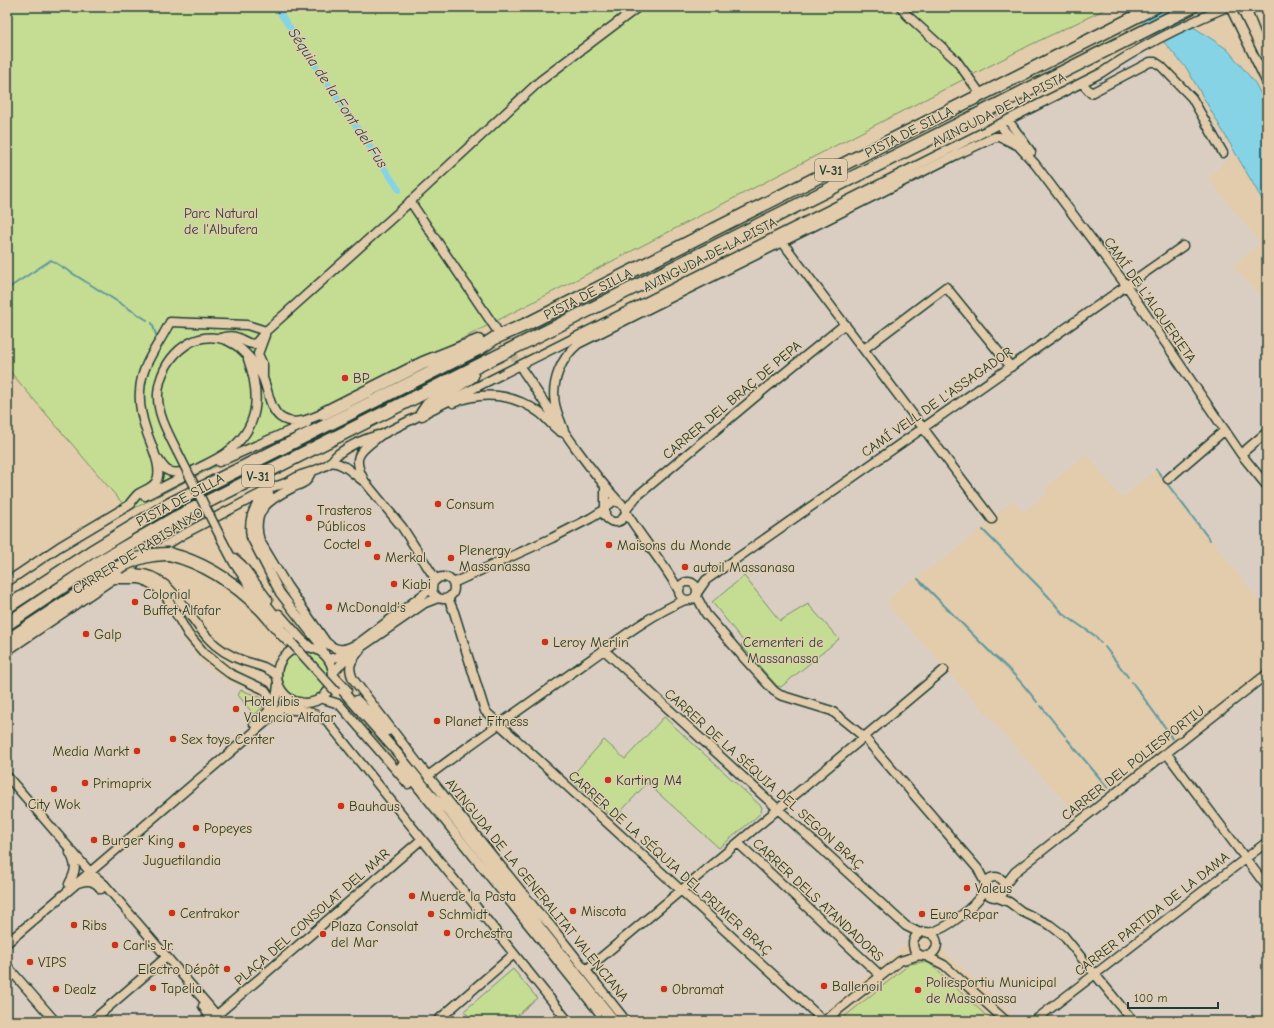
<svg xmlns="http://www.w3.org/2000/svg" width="1274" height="1028" font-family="'Comic Neue',sans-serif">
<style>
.built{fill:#dacec3}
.green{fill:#c5dd93;stroke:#728d64}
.water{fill:#86d3e5;stroke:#5d979e}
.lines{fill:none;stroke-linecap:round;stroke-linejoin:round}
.stream{stroke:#5d979e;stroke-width:2}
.canal{stroke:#86d3e5;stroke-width:6}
.minor-tunnel{stroke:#bbaf94;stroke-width:8;stroke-dasharray:8 4;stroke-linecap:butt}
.minor-casing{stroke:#1f3d34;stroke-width:11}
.highway-casing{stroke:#1f3d34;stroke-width:15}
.minor{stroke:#e2ccac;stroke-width:8}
.highway{stroke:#e2ccac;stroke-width:12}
.minor-bridge-casing{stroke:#1f3d34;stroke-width:11;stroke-linecap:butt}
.highway-bridge-casing{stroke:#1f3d34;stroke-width:15;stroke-linecap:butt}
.minor-bridge{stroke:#e2ccac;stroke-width:8}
.highway-bridge{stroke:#e2ccac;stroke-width:12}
.poi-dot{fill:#c8321e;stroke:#e2ccac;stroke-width:1.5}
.labels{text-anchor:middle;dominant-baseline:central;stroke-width:3;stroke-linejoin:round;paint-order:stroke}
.shield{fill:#e2ccac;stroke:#5a6858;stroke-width:1}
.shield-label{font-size:13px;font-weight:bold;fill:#1f3d34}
.street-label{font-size:14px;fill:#1f3d34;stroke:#e2ccac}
.park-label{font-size:14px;fill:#274539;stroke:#e2ccac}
.poi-label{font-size:14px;fill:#1f3d34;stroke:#e2ccac;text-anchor:start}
.water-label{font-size:15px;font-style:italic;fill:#24443d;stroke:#e2ccac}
</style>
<rect width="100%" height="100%" fill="#e2ccac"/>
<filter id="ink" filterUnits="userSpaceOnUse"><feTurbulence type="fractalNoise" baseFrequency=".025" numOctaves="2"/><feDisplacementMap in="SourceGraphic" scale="8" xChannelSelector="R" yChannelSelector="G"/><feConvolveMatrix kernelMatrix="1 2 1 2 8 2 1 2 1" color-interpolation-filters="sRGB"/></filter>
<g filter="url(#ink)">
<path class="built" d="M1146,51L1193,88L1233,154L1208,178L1260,243L1233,266L1267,304V611L1156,469L1122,498L1086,454L1045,488L1048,493L1023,512L1013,500L956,550L908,583L892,596L888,605L1076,814L1267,673V1021H1018L1015,1017L944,951L920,933L848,991L849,992L811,1021H630L425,764L342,657L269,550L258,528L265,504L405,425L956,151Z
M122,580L136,582L157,594L185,642L204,665L226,681L261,696L287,703L339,701L602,1021H7V654Z"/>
<path class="green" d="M7,7H1110L1030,45L129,511L7,368Z
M744,576L780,621L808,604L839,639L781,687L777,686L741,645L744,642L712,602Z
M282 675a23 23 0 1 1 46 0a23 23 0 1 1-46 0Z
M241,690L260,697L263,707L254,715L238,695Z
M664,717L762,807L761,813L719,848L647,783L614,819L570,778L604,740L625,759Z
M922,962L929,963L992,1021H839L910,964Z
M513,969L537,998L511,1021H473L464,1011Z"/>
<path class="water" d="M1126,7H1173L1195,28L1227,49L1255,83L1267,106V208L1187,69L1163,41Z"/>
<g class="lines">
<path class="stream" d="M7,289L51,260L147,320
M152,323L156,335
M1156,469L1210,540
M983,530L1048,596L1063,614L1094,635L1101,643
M918,579L993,655C1009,668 1024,685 1037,702
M1105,647L1128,677
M1132,682L1167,730L1172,739
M1041,706L1065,736
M1067,739L1108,788"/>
<path class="canal" d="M276,7L399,190"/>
<path class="minor-tunnel" d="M978,91L1003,128
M498,333L523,370"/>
<g class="minor-casing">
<path id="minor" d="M901,7L907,15L956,60L977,89
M1230,7L1267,83
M1258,7V13L1267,36
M1082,83L1091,93L1150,62H1155L1161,66L1192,98L1223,153
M1008,120L1031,152
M1003,129L1035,164L1126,285L1241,454L1267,486
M410,201L496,329
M780,239L992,519
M220,338C242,332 240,344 255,344L266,331L400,211L540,81L638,7
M864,349L946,287L1011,367
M523,371C553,415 582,461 618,501
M263,376V365L258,354L265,335
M453,403C483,390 514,394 540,413C548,419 553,428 561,432
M565,434C562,424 557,414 555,404C551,382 561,358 578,344L956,155L995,137H1000L1021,147
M177,451C168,433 157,414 158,394C160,360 191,328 226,340C232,343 237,345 242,350C250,357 257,366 262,376C268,388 269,408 280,417C294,427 310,419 324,413
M1241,454L1267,432
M158,459C165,470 168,474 182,472
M219,462L307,423
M330,462C346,463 352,474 365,482L402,527L436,580
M193,471C204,465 216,460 226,453C260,428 261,396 248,359
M311,473C309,475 308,479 306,481C302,484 296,486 292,488C268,500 251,511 260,541L287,586L326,642C340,655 348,648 363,641
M1168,479L1225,430
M365,482C350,455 360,452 381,435L1101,73C1142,45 1181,26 1227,7
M605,487V516C612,526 625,523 626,510L621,503L613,501L606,506
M269,494C253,504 248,519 251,537L280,593L311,633L320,644L325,655
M145,496L184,476
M128,506C131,502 135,497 138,494C144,490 151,489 156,482C164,469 150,443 146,430C142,418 139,402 140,391C141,364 159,345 170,322L247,325L266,331
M626,510L636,497L766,388L845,324
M626,512C642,539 664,563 679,591
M223,542L234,563L262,604
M152,554L182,535L275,486C285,485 292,479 301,475C311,472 321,469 330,463C333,460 335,456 338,454C350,445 364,439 378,435
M234,558L242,565L268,600
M131,574C168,568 186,615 208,638C217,648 230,656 244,661C256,665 267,666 277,676
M432 588a11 11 0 1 1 22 0a11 11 0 1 1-22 0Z
M115,579H139L144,580L156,587L165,595L188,634L205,654L229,673L265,690L271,699L269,707
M679 591a9 9 0 1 1 18 0a9 9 0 1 1-18 0Z
M7,582L59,547L131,504
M453,583L552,538L591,518L604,510
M697,593L706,580L1183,246
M696,595L706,614L743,657L774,691L780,695L832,711L864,737L978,869L985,883
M261,597L281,623
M448,598L454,612L485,711L824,1021
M279,614L301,639L310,647
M359,643L432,588
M277 675a28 28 0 1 1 56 0a28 28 0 1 1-56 0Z
M360,650C351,661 347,666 353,679L420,766L538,912L550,925L626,1021
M604,650L906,926L920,933
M7,651L134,565
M328,659L337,657L350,650
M333,673L347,657L425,603L438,598
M333,675L347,690
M340,688L400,756L430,793L447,810L615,1021
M320,698L339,704L408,784
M357,700L388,731
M281,709C300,710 311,710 327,721L568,1021
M254,724C271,710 276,708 278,684
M1167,754L1267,887
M401,766L606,1021
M7,776L90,872L105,885L214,1012
M428,776C480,737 534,700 587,662C618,640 650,615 685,600
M738,843L881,976
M985 887a10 10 0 1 1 20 0a10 10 0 1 1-20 0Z
M78,883C88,879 95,881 101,889
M69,884C76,871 77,866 70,853
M1005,885L1015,872L1267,674
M996,897L1009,902L1021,911L1050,925L1063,935L1133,1021
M913 944a12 12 0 1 1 24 0a12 12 0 1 1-24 0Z
M929,933C950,928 972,908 985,891
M7,943L281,709L300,702
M926,956L944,965L1006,1021
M7,966L55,1021
M586,970L944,670
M203,1006L209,1016L210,1021
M218,1014L422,839
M219,1020L220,1021
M92,1021L163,960
M437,1021L514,954
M824,1021L900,961L920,955
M1034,1021L1267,842
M1266,1021L1267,1020"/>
</g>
<g class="highway-casing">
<path id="highway" d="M324,413L423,363L478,341
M422,414L428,405L472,376
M169,554C206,563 235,583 262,610C272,621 280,632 291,642
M7,607L91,552L170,504L480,348L495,338L529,323L1155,7
M7,624L101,561L177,517L1192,7
M7,641L119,567"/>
</g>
<use href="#minor" class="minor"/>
<use href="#highway" class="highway"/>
<g class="minor-bridge-casing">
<path id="minor-bridge" d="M177,451L223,542
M291,642L336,692"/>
</g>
<g class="highway-bridge-casing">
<path id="highway-bridge" d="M119,567C137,558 149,554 169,554"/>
</g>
<use href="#minor-bridge" class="minor-bridge"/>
<use href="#highway-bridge" class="highway-bridge"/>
</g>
</g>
<g class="poi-dot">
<circle cx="345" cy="378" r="4"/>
<circle cx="438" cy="504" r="4"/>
<circle cx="309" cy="518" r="4"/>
<circle cx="368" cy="544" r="4"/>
<circle cx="609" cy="545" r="4"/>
<circle cx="377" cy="557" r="4"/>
<circle cx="451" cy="558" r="4"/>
<circle cx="685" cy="567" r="4"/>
<circle cx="394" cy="584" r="4"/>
<circle cx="135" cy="602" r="4"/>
<circle cx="329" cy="607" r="4"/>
<circle cx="86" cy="634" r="4"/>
<circle cx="545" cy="642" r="4"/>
<circle cx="236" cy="709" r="4"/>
<circle cx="437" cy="721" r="4"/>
<circle cx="173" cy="739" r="4"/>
<circle cx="137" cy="751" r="4"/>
<circle cx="608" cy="780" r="4"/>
<circle cx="85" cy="783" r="4"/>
<circle cx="54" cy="789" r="4"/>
<circle cx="341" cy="806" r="4"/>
<circle cx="196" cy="828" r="4"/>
<circle cx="94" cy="840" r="4"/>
<circle cx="182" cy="845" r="4"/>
<circle cx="967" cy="888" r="4"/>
<circle cx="412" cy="896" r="4"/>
<circle cx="573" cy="911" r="4"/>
<circle cx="172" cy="913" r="4"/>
<circle cx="431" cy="914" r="4"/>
<circle cx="922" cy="914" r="4"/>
<circle cx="74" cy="925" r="4"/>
<circle cx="447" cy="933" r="4"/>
<circle cx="323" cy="934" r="4"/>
<circle cx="115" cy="945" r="4"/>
<circle cx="30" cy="962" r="4"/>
<circle cx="227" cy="969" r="4"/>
<circle cx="824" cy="986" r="4"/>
<circle cx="153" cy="988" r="4"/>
<circle cx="56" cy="989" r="4"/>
<circle cx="664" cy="989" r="4"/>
<circle cx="918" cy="990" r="4"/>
</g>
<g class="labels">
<g class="shield">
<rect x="815" y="159" width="32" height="22" rx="3"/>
<rect x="242" y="465" width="32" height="22" rx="3"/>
</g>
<g class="shield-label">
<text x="831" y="170">V-31</text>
<text x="258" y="476">V-31</text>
</g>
<g class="street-label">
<text transform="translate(999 110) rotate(-27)">AVINGUDA DE LA PISTA</text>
<text transform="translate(909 132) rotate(-27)">PISTA DE SILLA</text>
<text transform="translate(710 255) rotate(-27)">AVINGUDA DE LA PISTA</text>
<text transform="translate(588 294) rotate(-27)">PISTA DE SILLA</text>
<text transform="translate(1150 300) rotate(55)">CAMÍ DE L'ALQUERIETA</text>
<text transform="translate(732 400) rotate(-40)">CARRER DEL BRAÇ DE PEPA</text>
<text transform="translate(937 402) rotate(-35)">CAMÍ VELL DE L'ASSAGADOR</text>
<text transform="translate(180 500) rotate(-28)">PISTA DE SILLA</text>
<text transform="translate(138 551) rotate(-32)">CARRER DE RABISANXO</text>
<text transform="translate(1133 763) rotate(-38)">CARRER DEL POLIESPORTIU</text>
<text transform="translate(764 779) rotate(42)">CARRER DE LA SÉQUIA DEL SEGON BRAÇ</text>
<text transform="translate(670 863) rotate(42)">CARRER DE LA SÉQUIA DEL PRIMER BRAÇ</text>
<text transform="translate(537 890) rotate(51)">AVINGUDA DE LA GENERALITAT VALENCIANA</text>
<text transform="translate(818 900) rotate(43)">CARRER DELS ATANDADORS</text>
<text transform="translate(1152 914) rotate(-38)">CARRER PARTIDA DE LA DAMA</text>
<text transform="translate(312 917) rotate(-41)">PLAÇA DEL CONSOLAT DEL MAR</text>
</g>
<g class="park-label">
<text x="221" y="213">Parc Natural<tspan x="221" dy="16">de l'Albufera</tspan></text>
<text x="783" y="642">Cementeri de<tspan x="783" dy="16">Massanassa</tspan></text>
</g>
<g class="poi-label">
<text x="353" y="378">BP</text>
<text x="446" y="504">Consum</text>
<text x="317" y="510">Trasteros<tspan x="317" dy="16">Públicos</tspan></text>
<text x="360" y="544" text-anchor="end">Coctel</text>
<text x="617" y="545">Maisons du Monde</text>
<text x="459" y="550">Plenergy<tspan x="459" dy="16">Massanassa</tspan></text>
<text x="385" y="557">Merkal</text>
<text x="693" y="567">autoil Massanasa</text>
<text x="402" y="584">Kiabi</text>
<text x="143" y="594">Colonial<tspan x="143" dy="16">Buffet Alfafar</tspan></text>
<text x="337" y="607">McDonald's</text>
<text x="94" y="634">Galp</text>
<text x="553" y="642">Leroy Merlin</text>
<text x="244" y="701">Hotel ibis<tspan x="244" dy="16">Valencia Alfafar</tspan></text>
<text x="445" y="721">Planet Fitness</text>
<text x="181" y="739">Sex toys Center</text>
<text x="129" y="751" text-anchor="end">Media Markt</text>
<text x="616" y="780">Karting M4</text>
<text x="93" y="783">Primaprix</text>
<text x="54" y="804" text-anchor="middle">City Wok</text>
<text x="349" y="806">Bauhaus</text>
<text x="204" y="828">Popeyes</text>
<text x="102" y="840">Burger King</text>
<text x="182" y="860" text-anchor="middle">Juguetilandia</text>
<text x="975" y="888">Valeus</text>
<text x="420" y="896">Muerde la Pasta</text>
<text x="581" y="911">Miscota</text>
<text x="180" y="913">Centrakor</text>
<text x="439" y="914">Schmidt</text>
<text x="930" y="914">Euro Repar</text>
<text x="82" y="925">Ribs</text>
<text x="331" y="926">Plaza Consolat<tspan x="331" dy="16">del Mar</tspan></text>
<text x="455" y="933">Orchestra</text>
<text x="123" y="945">Carl's Jr.</text>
<text x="38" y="962">VIPS</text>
<text x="219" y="969" text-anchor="end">Electro Dépôt</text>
<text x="926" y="982">Poliesportiu Municipal<tspan x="926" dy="16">de Massanassa</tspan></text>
<text x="832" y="986">Ballenoil</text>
<text x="161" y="988">Tapelia</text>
<text x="64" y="989">Dealz</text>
<text x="672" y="989">Obramat</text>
</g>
<g class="water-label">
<text transform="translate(338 98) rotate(56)">Séquia de la Font del Fus</text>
</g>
</g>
<rect width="1274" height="1028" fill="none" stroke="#e2ccac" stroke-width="24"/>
<rect x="12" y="12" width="1250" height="1004" fill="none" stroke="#1f3d34" stroke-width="1.5" filter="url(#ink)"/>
<path d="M1128 1002v6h90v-6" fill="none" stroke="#1f3d34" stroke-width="2"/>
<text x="1134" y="1002" font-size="12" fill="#1f3d34" stroke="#e2ccac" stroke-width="3" paint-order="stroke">100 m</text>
</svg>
